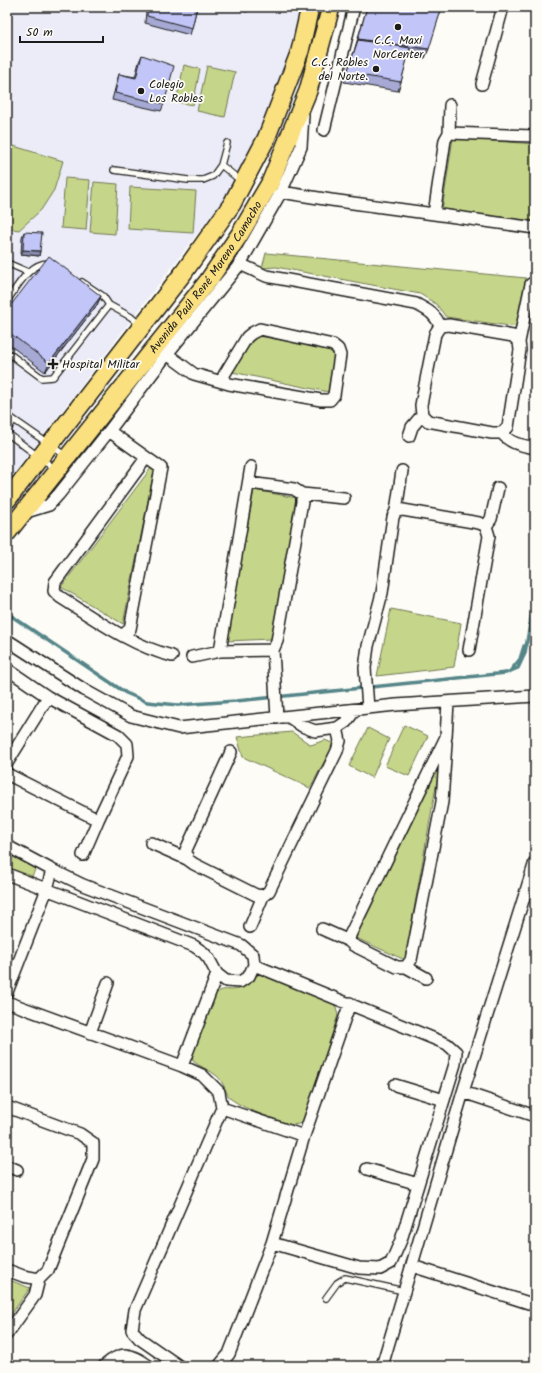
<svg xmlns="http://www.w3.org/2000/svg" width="542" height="1373" font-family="Kalam,sans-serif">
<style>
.built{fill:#ebecf7}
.green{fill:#c5d58a;stroke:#707853}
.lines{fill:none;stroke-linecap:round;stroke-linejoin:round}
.stream{stroke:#548588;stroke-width:3.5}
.lane-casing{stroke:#1c1c1c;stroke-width:8}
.street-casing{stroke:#1c1c1c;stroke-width:14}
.primary-casing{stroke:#1c1c1c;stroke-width:20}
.lane{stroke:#fdfcf7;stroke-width:5.5}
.street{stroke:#fdfcf7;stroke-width:11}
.primary{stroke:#fbe080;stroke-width:17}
.wall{fill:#a6a9d4;stroke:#1c1c1c}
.shaded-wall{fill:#878aad;stroke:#1c1c1c}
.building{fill:#c1c5f7;stroke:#1c1c1c}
.poi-dot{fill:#1c1c1c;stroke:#fdfcf7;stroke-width:1.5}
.labels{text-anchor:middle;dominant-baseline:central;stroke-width:3.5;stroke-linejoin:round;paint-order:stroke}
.poi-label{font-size:12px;fill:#1c1c1c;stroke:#fdfcf7;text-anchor:start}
.street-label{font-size:12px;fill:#1c1c1c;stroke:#fdfcf7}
</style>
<rect width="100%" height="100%" fill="#fdfcf7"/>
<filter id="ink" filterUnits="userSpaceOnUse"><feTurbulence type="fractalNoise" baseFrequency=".025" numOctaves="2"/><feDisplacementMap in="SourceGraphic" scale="8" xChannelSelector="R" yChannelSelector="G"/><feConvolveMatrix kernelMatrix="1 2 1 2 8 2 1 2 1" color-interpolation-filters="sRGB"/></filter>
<g filter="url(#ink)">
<path class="built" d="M7,7H302L291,50L260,132L226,196L7,483Z"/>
<path class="green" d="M184,65L200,69L193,105L176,102Z
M207,66L235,72L225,117L197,111Z
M453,138L535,144V221L442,210Z
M7,144L63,161L54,190L41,210L19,230L7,228Z
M65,178L90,180L86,230L61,228Z
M94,182L118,184L115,234L90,232Z
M130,187L196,191L193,233L128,229Z
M266,253L526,278L517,327L446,317L436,304L420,294L276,267L262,268Z
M258,336L328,348L333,353L334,357L328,392L232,372L252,341Z
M151,468L154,471L123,624L61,587Z
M254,490L297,498L271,639L227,641Z
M391,609L461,623L454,667L377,676Z
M404,725L428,736L409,776L385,766Z
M368,728L389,739L372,778L349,766Z
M292,732L311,745L325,740L334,744L310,788L243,757L237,737Z
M440,764L405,960L356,938Z
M7,851L37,866L31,878L7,869Z
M260,974H268L329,1000L336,1007L338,1015L306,1117L299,1124L291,1125C272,1118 247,1111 231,1099C226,1095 224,1082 217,1076C210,1070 200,1067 193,1061L192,1051L213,997C223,985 227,992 239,989C248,986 252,978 260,974Z
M7,1279L30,1288L7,1320Z"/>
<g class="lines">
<path class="stream" d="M533,597L535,586
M7,613L126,693L147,702L178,705L236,701L506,673L518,668L525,653L535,595
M511,670L520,659L524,646"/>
<g class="lane-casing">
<path id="lane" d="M221,165L241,181
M114,170L188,180H203L213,176L221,165L227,143
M7,263L28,272
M82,282L103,296L109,305L131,317L140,325
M7,301C17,287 30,262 49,263
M7,352L42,378L53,377L109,305
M7,415L66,456
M7,431L13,421
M7,433L55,469
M326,1298L337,1283L345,1278L404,1291"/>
</g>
<g class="street-casing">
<path id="street" d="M482,84L503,7
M324,130L354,7
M449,133L535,136
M281,192L331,200L434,214L445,140L449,133L450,105
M434,214L535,228
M240,264L266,276L416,304C427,310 435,313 440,326L435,334L421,405L422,415L428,421L492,433H502L508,427L520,350L519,342L531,284
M440,326L449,325L513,336L519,342
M167,354L194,374L229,384L321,400H330L334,395L340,355L338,349L333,345L260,329L252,333L247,337L224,375L223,382
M109,431L161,468L130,629L123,635
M502,433C510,444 522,445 535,448
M409,436L412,427L422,415
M146,458L55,582L54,591L60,597C95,619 132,646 172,656
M249,483L294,489L302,494L344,498
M396,511L403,510L479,523L486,526
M23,513L49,505L59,494L109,431L167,354L240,264L281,192L301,147L303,115
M7,640L86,691L131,716L179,728L396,705L535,696
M469,650L489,536L486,526L491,519L498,488
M220,651L251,467
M192,657L220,651L273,650
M7,669L48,697L118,735L127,744L128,756L98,820L83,855
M368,708L365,668L368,646L382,593L393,517L396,511L402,471
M289,717L302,726L315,731L337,728L346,722L355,710
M277,718L273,650L277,641L302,502V494
M7,763L48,697
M7,774L98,820
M151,843L187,859L194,864L256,895L263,896
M7,846L52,870L83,885L241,945L253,955L254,965L447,1044L456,1052L455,1064L401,1240L391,1263L380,1269L359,1268L272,1243
M187,859L186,850L231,752
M7,874L194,946L204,953L209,959L217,974L226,981L240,982L249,976L254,965
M250,927L263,896L269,891L337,751L340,741L337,728
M322,929L349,941L353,945L397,967H406L426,978
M349,941L350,935L446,737L448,702
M406,967L411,960L442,802L446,743
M7,992L47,889L52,870
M7,1002L182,1066L202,1075L219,1092L222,1108L304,1136
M90,1033L108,983
M182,1066L217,974
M395,1085L444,1100
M463,1092L535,1116
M7,1107L80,1134L93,1143V1159L48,1270L39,1279L35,1295L7,1334
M7,1166L17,1170
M367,1169L418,1184
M412,1266L535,1305
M7,1270L23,1276L39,1279
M104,1366C123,1350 129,1353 149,1366
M179,1366L140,1339L132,1330L135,1310L222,1108
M219,1366L229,1354L272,1243L304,1136L350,1003
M382,1366L463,1092L535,862"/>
</g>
<g class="primary-casing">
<g id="primary">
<path d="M7,500L184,272L232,204L266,139L300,51L310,7"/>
<path id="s1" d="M7,533L208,281L240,234L270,183L308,91L331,7"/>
</g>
</g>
<use href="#lane" class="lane"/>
<use href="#street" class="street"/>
<use href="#primary" class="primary"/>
</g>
<path class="wall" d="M128,7H197L192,28L190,35L145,23L146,11Z
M232,7H249L247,12Z
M367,7H442L425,58L408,55L401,82L398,91L344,82L355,48Z
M142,55L164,104L161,111L112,100L117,81L119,74L135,77L139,62Z
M24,232L40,251L39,256L21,254L22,237Z
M101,296L97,305L45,372L7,343V310Z"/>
<path class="shaded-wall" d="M358,39L429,49L425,58L355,48Z
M23,250L40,251L39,256L21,254Z
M101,296L97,305L45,372L49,363Z"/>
<path class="building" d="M148,7H197L192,28L147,16Z
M367,7H442L429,49L358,39Z
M358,40L410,48L401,82L347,73Z
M142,55L174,66L164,104L115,93L119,74L136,78Z
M24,232L42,233L40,251L23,250Z
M49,256L101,296L49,363L7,331V318L9,315L7,314V310Z"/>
</g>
<g class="poi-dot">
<circle cx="398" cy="27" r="4"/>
<circle cx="376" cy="69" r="4"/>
<circle cx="141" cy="91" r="4"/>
<path d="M51 358h4v4h4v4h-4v4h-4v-4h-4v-4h4z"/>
</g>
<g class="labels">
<g class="poi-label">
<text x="398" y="40" text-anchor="middle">C.C. Maxi<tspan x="398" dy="14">NorCenter</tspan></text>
<text x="368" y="62" text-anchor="end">C.C. Robles<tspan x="368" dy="14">del Norte.</tspan></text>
<text x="149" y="84">Colegio<tspan x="149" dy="14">Los Robles</tspan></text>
<text x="62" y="364">Hospital Militar</text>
</g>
<g class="street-label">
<text stroke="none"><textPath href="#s1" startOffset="324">Avenida Paúl René Moreno Camacho</textPath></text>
</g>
</g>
<rect width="542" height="1373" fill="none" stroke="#fdfcf7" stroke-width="24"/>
<rect x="12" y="12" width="518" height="1349" fill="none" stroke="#1c1c1c" stroke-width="1.5" filter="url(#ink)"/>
<path d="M20 36v6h83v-6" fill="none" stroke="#1c1c1c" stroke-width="2"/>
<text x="26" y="36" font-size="12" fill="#1c1c1c" stroke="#fdfcf7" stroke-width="3" paint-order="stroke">50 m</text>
</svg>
